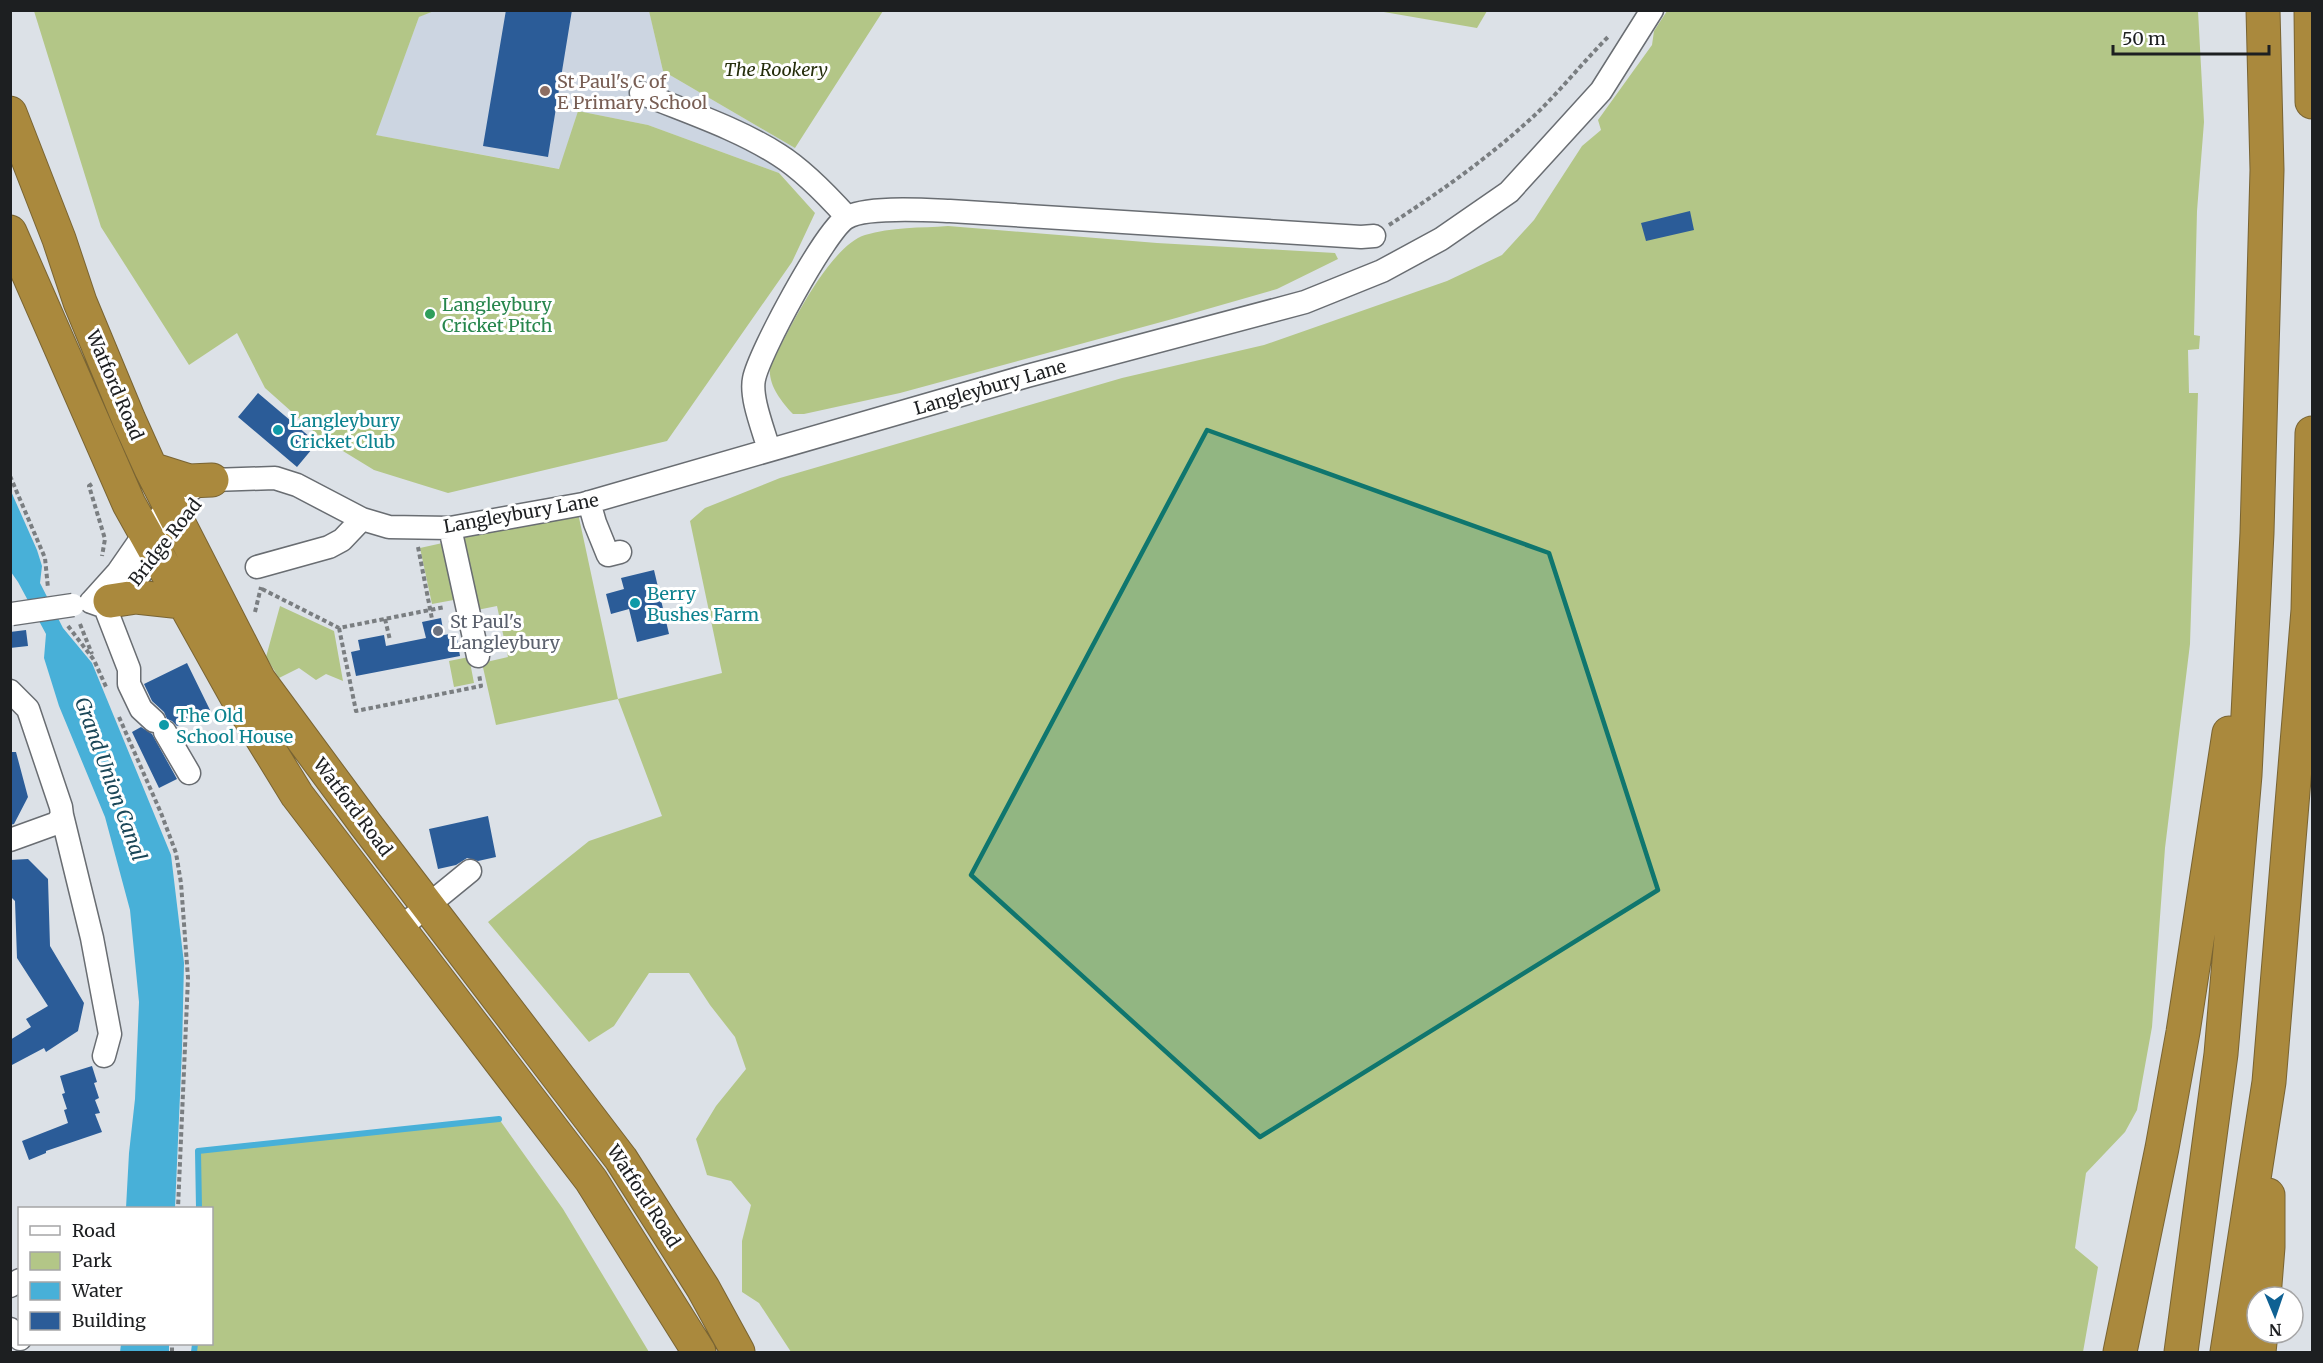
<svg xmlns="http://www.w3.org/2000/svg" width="2323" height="1363" font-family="Merriweather,serif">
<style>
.built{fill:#ccd5e1}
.green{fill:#b3c687}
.water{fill:#48b0d8}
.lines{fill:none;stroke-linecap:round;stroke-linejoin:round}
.stream{stroke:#48b0d8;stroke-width:6}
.building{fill:#2b5c98}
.minor-casing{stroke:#696d72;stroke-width:25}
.highway-casing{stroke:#796433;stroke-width:35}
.path{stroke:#7a7e81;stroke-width:4;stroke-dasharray:4.5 3;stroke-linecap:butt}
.minor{stroke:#fff;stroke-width:22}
.highway{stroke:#aa893d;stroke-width:33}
.minor-bridge-casing{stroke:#696d72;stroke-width:25;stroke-linecap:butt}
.minor-bridge{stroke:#fff;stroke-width:22}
.marked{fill:#0f766e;fill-opacity:0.2;stroke:#0f766e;stroke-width:4.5;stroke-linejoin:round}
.education-dot{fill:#8d6e63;stroke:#fff;stroke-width:2}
.leisure-dot{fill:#2e9e5b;stroke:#fff;stroke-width:2}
.culture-dot{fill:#0f9aa8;stroke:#fff;stroke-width:2}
.worship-dot{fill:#6b7280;stroke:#fff;stroke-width:2}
.labels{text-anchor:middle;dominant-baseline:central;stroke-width:6;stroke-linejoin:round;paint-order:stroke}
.park-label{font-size:18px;font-style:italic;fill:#252e0b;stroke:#fff}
.education-label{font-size:18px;fill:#785e54;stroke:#fff;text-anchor:start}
.leisure-label{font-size:18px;fill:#27864d;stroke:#fff;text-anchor:start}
.street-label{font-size:18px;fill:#1d1f21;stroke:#fff}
.culture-label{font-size:18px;fill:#0d838f;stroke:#fff;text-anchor:start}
.worship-label{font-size:18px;fill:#5b616d;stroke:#fff;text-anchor:start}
.water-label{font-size:20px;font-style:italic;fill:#1b4758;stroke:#fff}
</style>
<rect width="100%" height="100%" fill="#dce1e7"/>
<path class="built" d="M434,10H649L663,71L795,148L779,173L648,125L578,111L560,169L375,135L419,17Z"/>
<path class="green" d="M34,11H434L419,17L376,135L559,169L578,111L648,125L779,173L815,213L792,262L667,441L448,493L374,470L320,437L265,388L237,333L189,365L101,227Z
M649,11V10L883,11L795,148L663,71Z
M1378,11L1487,10V11L1477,28Z
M1667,11H2198L2204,122L2197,211L2194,335L2200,336L2199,349L2188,350L2189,393H2198L2190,644L2165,848L2152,1027L2137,1110L2125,1132L2086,1173L2075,1248L2098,1267L2083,1352H791L759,1303L742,1292V1241L751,1205L731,1181L707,1175L696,1139L716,1106L746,1069L735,1037L710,1005L689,973H649L614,1026L589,1042L488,922L589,841L662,816L618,699L496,725L482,663L508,657L497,606L477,610L461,537L578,513L618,699L722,673L690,521L705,508L780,478L1122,378L1264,345L1447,281L1502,255L1534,220L1582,146L1601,130L1598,120L1652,45L1654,31Z
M948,226L1157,243L1335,253L1338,259L1277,289L1176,318L900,393L804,414H793C781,401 768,385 770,367C787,333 828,247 865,235C891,227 921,228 948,226Z
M447,542L459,599L432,604L420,548Z
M280,606L334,631L343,681L326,674L316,680L299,668L279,678L266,657Z
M469,657L474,683L454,687L449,661Z
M499,1119L563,1209L649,1352H194L195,1344H212V1208H199L198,1151Z"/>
<path class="water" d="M10,489L37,550L42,566L40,583L63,628L92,663L171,855L184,963L182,1050L175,1208H126L129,1153L135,1099L139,1002L130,910L105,817L59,706L44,658L46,634L18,582L11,572Z
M121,1344H169V1352H120Z"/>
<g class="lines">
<path class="stream" d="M199,1208L198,1151L499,1119
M194,1352L195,1344"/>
</g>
<path class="building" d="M506,10H572L548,157L483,146Z
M1690,211L1694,230L1646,241L1641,223Z
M258,393L317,443L297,467L238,417Z
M654,570L669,634L637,642L629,609L611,614L606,594L624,589L621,578Z
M441,618L444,635L456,633L460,656L356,676L351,652L360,650L358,640L384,635L386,646L426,638L422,622Z
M26,630L28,646L10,648V632Z
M187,663L210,710L177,726L172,721L167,719L164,712L152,701L144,684Z
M141,727L152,734L177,779L159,788L132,732Z
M10,752H16L28,797L14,824L10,825Z
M488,816L496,857L478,861L467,858L456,865L438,869L429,829Z
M28,859L48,879L50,946L84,1003L78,1031L46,1052L44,1048L10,1066V1040L31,1027L26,1019L48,1006L17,958L15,901L10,896V860Z
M92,1066L97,1082L94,1083L99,1098L95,1100L100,1113L95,1114L102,1132L46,1151V1153L29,1160L22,1141L68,1123L64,1110L67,1109L62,1094L65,1093L60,1076Z"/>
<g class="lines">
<g class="minor-casing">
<path id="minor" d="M641,93C687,112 737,128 779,155C803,170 828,196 847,217
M769,450C764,431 750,398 754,379C759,353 825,231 846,218C865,206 926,210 950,211L1361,237L1374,236
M589,502L595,523L608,555L620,552
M450,528L478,656
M257,567L329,547L342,540L362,519
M112,600L131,587L163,542
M91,602L118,572L145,533L170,506L197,485L212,480L275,478L297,485L362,519L389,527L450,528L583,504L1027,376L1305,302L1382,271L1441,239L1509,192L1601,91L1652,10
M91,602L105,607L129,669V684L141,709L154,721
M10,691L28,709L61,807L62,815L57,823L10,840
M165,732L189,773
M62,815L92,938L110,1034L104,1056
M399,929L470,871
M10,1286L20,1280
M10,1329L20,1339"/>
</g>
<g class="highway-casing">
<path id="highway" d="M2311,10L2312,102
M10,113L59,239L80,302L129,420L151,469L259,680L366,825L621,1159L703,1288L738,1352
M10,232L129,504L235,694L297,795L591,1180L699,1352
M151,469L189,481L212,480
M110,601L136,597L182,602
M2264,1297L2268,1247V1195
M2120,1352L2162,1148L2183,1032L2229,733
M2181,1352L2221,1054L2245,775L2257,533L2267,170L2263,10
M2227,1352L2269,1082L2308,610L2312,433
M2259,1352L2261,1333"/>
</g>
<path class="path" d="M1389,225C1440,192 1491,156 1536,114C1561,90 1583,62 1608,37
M10,476L45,558L48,588
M92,484L89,486L105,539L102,556
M418,547L432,619
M262,589L339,628L445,607
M255,612L261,587
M385,619L390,640
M80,624L92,654
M68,626L94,660L107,689
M339,628L356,711L481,686L479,674
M119,717L161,813L176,853L181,883L188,978L178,1208
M172,1352V1344"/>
<use href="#minor" class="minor"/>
<use href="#highway" class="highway"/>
<g class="minor-bridge-casing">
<path id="minor-bridge" d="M12,614L73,605"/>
</g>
<use href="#minor-bridge" class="minor-bridge"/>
</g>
<path class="marked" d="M1207,430L1549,553L1658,890L1260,1137L971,875Z"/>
<circle class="education-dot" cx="545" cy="91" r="6"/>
<circle class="leisure-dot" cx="430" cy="314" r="6"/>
<g class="culture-dot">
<circle cx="278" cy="430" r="6"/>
<circle cx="635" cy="603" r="6"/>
<circle cx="164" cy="725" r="6"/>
</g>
<circle class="worship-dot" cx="438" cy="631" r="6"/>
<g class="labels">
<g class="park-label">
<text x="776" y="69">The Rookery</text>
</g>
<g class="education-label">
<text x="557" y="81">St Paul's C of<tspan x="557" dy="21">E Primary School</tspan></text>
</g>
<g class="leisure-label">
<text x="442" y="304">Langleybury<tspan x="442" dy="21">Cricket Pitch</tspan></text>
</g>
<g class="street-label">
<text transform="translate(115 385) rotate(67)">Watford Road</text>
<text transform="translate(990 387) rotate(-16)">Langleybury Lane</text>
<text transform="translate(521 513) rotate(-10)">Langleybury Lane</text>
<text transform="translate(165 542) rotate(-52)">Bridge Road</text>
<text transform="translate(353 807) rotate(53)">Watford Road</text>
<text transform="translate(644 1196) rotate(57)">Watford Road</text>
</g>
<g class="culture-label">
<text x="290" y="420">Langleybury<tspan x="290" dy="21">Cricket Club</tspan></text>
<text x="647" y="593">Berry<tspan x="647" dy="21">Bushes Farm</tspan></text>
<text x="176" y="715">The Old<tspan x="176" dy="21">School House</tspan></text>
</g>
<g class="worship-label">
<text x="450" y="621">St Paul's<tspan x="450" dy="21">Langleybury</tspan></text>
</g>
<g class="water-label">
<text transform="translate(111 779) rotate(70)">Grand Union Canal</text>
</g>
</g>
<rect width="2323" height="1363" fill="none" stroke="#1d1f21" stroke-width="24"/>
<rect x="18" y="1207" width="195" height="138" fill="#ffffff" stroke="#a5a5a6" stroke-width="1.5"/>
<rect x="30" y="1226" width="30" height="9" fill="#ffffff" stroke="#a5a5a6" stroke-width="1.5"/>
<text x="72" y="1237" font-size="18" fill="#1d1f21">Road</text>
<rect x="30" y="1252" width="30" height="18" fill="#b3c687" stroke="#a5a5a6" stroke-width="1.5"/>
<text x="72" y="1267" font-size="18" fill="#1d1f21">Park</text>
<rect x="30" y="1282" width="30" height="18" fill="#48b0d8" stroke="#a5a5a6" stroke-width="1.5"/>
<text x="72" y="1297" font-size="18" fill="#1d1f21">Water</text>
<rect x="30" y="1312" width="30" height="18" fill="#2b5c98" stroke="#a5a5a6" stroke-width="1.5"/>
<text x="72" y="1327" font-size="18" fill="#1d1f21">Building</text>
<g transform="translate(2275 1315) rotate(178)"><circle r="28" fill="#ffffff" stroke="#a5a5a6" stroke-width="1.5"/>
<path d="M0-4.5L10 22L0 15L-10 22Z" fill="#0f6193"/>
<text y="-9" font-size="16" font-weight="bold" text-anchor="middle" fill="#1d1f21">N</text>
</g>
<path d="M2113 45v9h156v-9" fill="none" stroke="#1d1f21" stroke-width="3"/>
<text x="2122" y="45" font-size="18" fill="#1d1f21" stroke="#ffffff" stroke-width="4.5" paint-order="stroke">50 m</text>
</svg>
